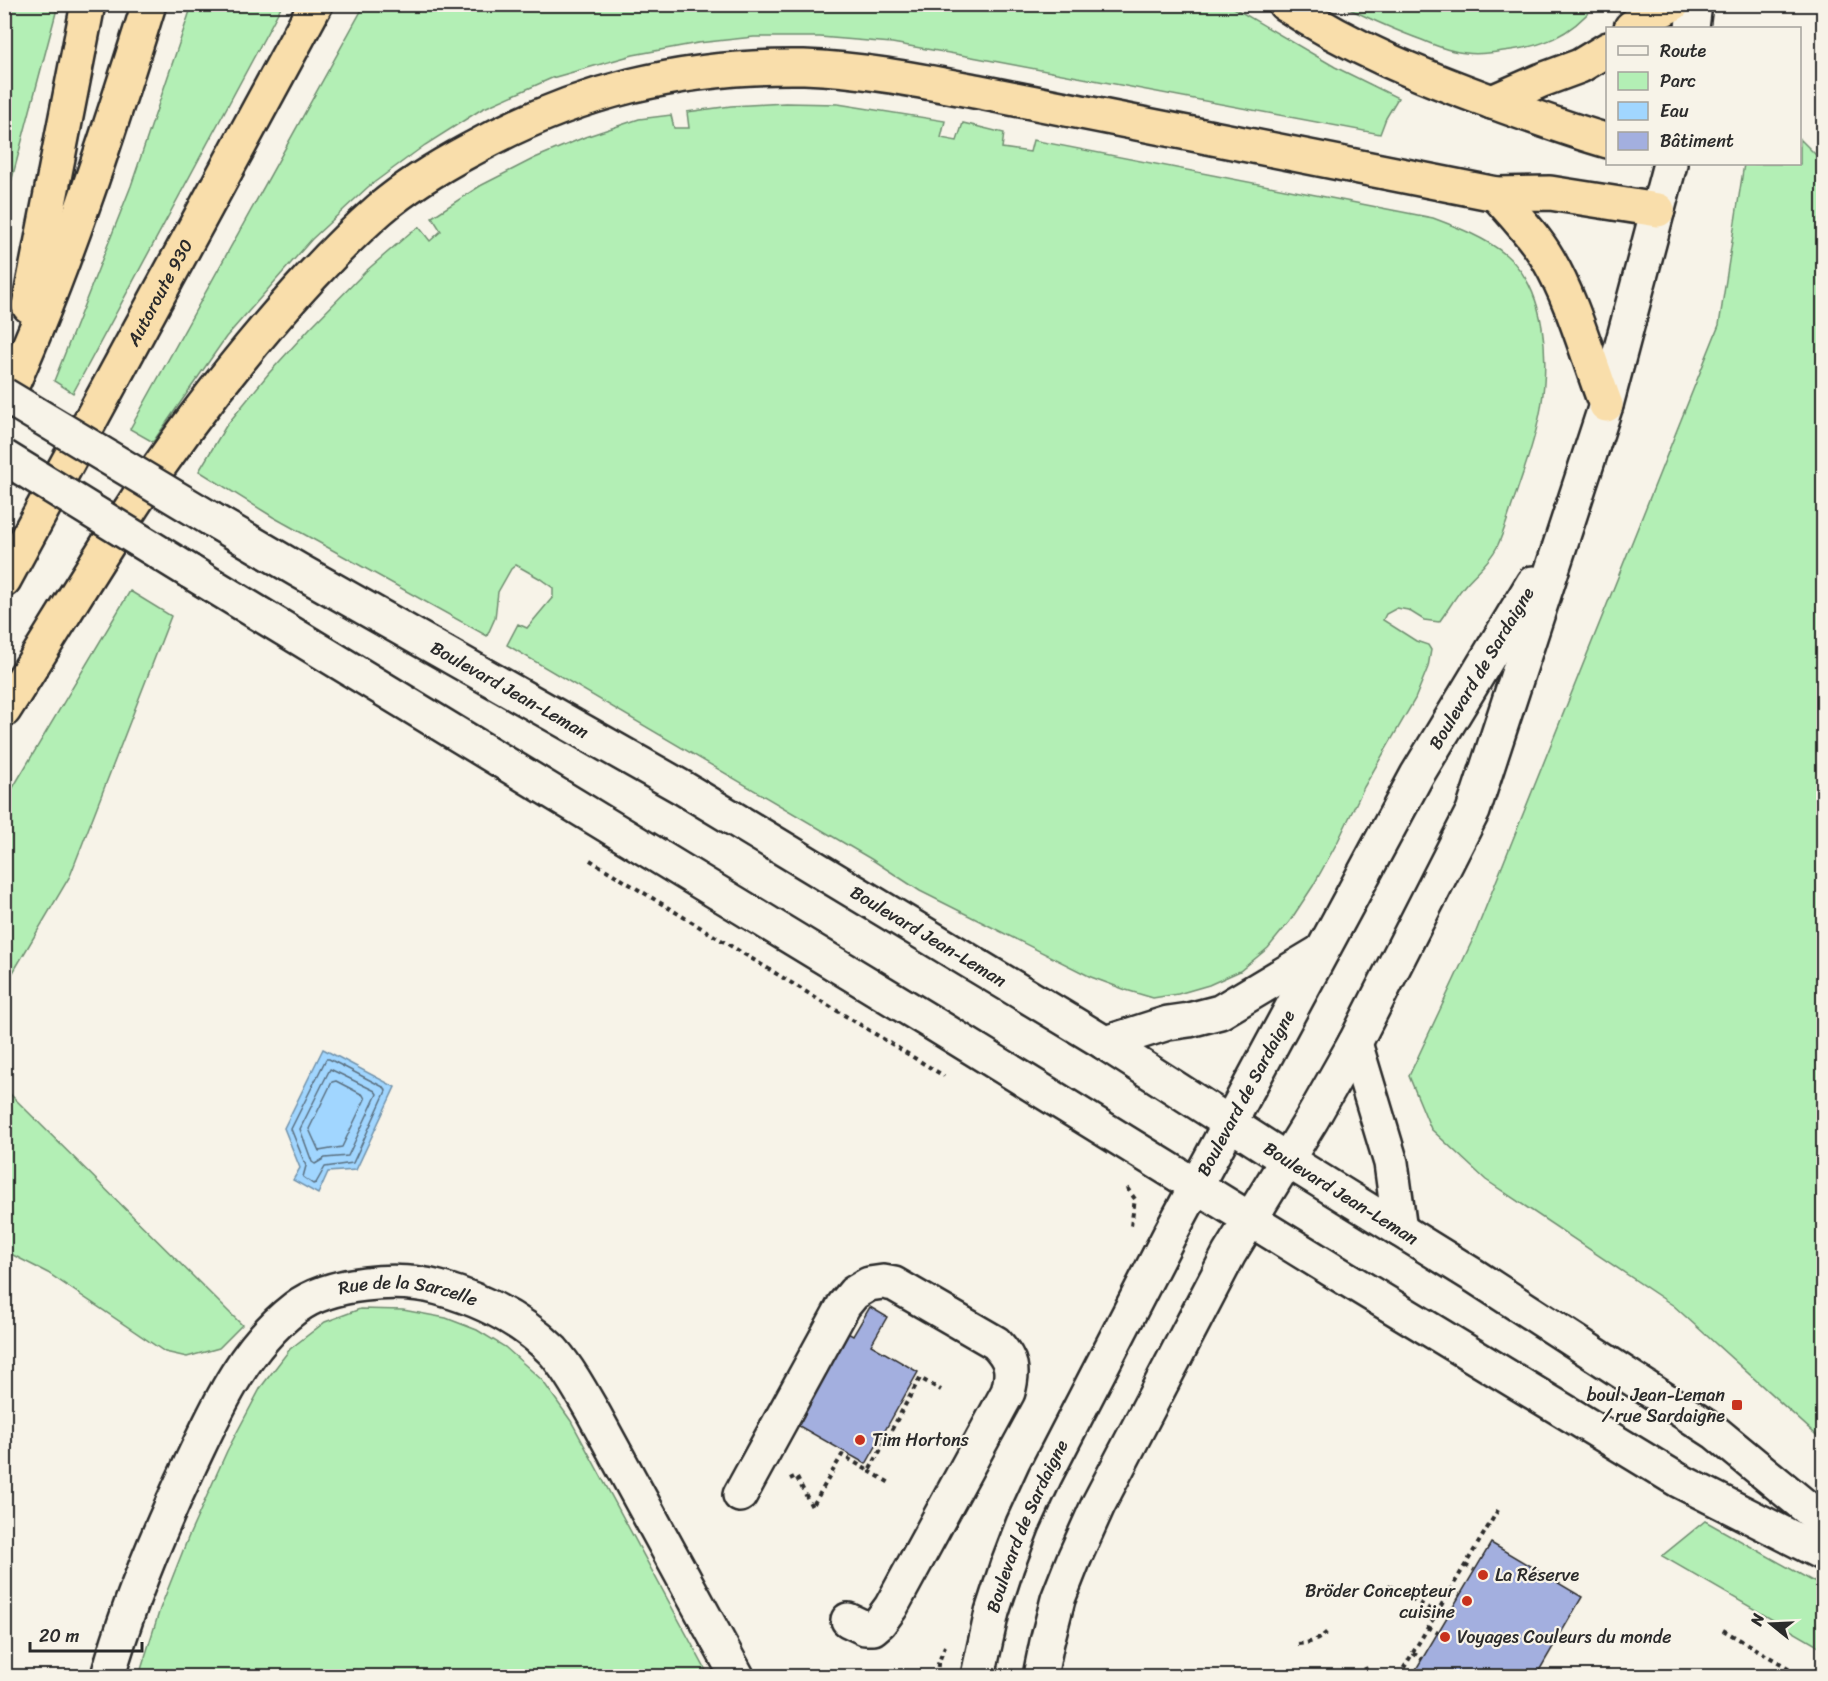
<svg xmlns="http://www.w3.org/2000/svg" width="1828" height="1681" font-family="Sriracha,sans-serif">
<style>
.green{fill:#b3efb5;stroke:#6f8d70;stroke-width:1.5}
.water{fill:#a1d6ff;stroke:#7292aa;stroke-width:1.5}
.lines{fill:none;stroke-linecap:round;stroke-linejoin:round}
.shore{stroke:#5a6f80;stroke-width:1.5}
.building{fill:#a3afdf;stroke:#2b2b2b;stroke-width:1.5}
.minor-casing{stroke:#2b2b2b;stroke-width:38}
.highway-casing{stroke:#2b2b2b;stroke-width:38}
.path{stroke:#2b2b2b;stroke-width:4;stroke-dasharray:4.5 4.5;stroke-linecap:butt}
.minor{stroke:#f7f3e8;stroke-width:33}
.highway{stroke:#f9deab;stroke-width:33}
.minor-bridge-casing{stroke:#2b2b2b;stroke-width:38;stroke-linecap:butt}
.minor-bridge{stroke:#f7f3e8;stroke-width:33}
.poi-dot{fill:#c8321e;stroke:#f7f3e8;stroke-width:2}
.labels{text-anchor:middle;dominant-baseline:central;stroke-width:4.5;stroke-linejoin:round;paint-order:stroke}
.street-label{font-size:18px;fill:#2b2b2b;stroke:#f7f3e8}
.poi-label{font-size:18px;fill:#2b2b2b;stroke:#f7f3e8;text-anchor:start}
</style>
<rect width="100%" height="100%" fill="#f7f3e8"/>
<filter id="ink" filterUnits="userSpaceOnUse"><feTurbulence type="fractalNoise" baseFrequency=".0167" numOctaves="2"/><feDisplacementMap in="SourceGraphic" scale="12" xChannelSelector="R" yChannelSelector="G"/><feConvolveMatrix kernelMatrix="1 2 1 2 8 2 1 2 1" color-interpolation-filters="sRGB"/></filter>
<g filter="url(#ink)">
<path class="green" d="M365,4L1229,5L1335,67L1398,98L1386,118L1380,134L972,57L892,43L820,37H754L698,43L633,55L552,78L482,109L425,145L368,187L312,239L226,337L153,442L130,429Z
M4,5H58L5,205H4Z
M192,5H282L73,393L54,381L131,186Z
M1341,5L1595,4V5C1570,36 1542,47 1503,51C1491,53 1479,55 1466,53C1451,52 1436,46 1422,40C1394,30 1368,18 1341,5Z
M785,103L838,104L945,121L941,138L957,141L963,123L1004,133L1002,148L1030,152L1033,140L1433,218C1457,227 1486,238 1506,255C1547,290 1549,359 1541,408C1536,437 1526,464 1517,491C1510,510 1505,530 1497,547C1489,563 1476,572 1465,585C1455,597 1448,610 1439,622L1424,620L1408,610L1397,608L1386,614L1383,620L1416,641L1428,645L1431,650L1428,667L1415,699L1364,787L1338,841L1313,886L1290,921L1268,948L1240,971L1209,985L1178,994L1153,998L1126,990L1091,977L920,891L871,859L507,645L518,624L527,628L553,597V588L539,578L516,565L511,569L498,592L495,618L487,636L273,517L199,471L226,426L269,373L310,328L366,271L411,232L419,227L430,241L441,231L432,217L480,186L535,158L585,137L639,119L671,115L674,128H689L687,112L731,106Z
M1800,139L1824,163L1823,1441L1674,1306L1486,1180L1431,1129L1409,1076L1473,939L1719,325L1744,164H1800Z
M130,591L171,616L70,876L5,986V801Z
M5,1089L242,1325L219,1348L187,1357L165,1352L48,1273L5,1251Z
M360,1309L403,1310L446,1318L477,1330L505,1347L542,1380L571,1421L709,1676H139L160,1609L188,1538L227,1451L261,1387L290,1349L325,1322Z
M1705,1521L1823,1587V1649L1662,1556Z"/>
<path class="water" d="M323,1049L395,1087L356,1170L328,1172L318,1194L293,1180L300,1168L284,1128Z"/>
<g class="lines">
<path class="shore" d="M326,1059H329L385,1088L386,1091L353,1163L325,1167L316,1183L313,1184L303,1177L306,1166L291,1129Z
M330,1069L375,1091L377,1094L348,1156L325,1158L315,1164L312,1162L300,1129Z
M336,1081L363,1095L365,1099L342,1147L319,1151L309,1129L332,1082Z"/>
</g>
<path class="building" d="M870,1307L887,1317L871,1345L918,1372L866,1464L792,1422L844,1331L853,1336Z
M1491,1543L1582,1597L1536,1676H1412Z"/>
<g class="lines">
<g class="minor-casing">
<g id="minor">
<path d="M1692,28L1695,4"/>
<path id="s1" d="M211,519L298,570L683,788L1105,1043L1287,1160L1476,1277L1716,1433L1824,1522"/>
<path d="M189,571L934,1024L1337,1273L1678,1480L1824,1554"/>
<path d="M1105,1043L1168,1023L1189,1020L1220,1012L1322,951"/>
<path d="M1355,1043L1391,1163L1400,1230"/>
<path d="M740,1495L844,1305L854,1293L869,1284L883,1282L894,1284L996,1343C1012,1360 1014,1370 1008,1392L891,1607L880,1622L873,1628H865L848,1620"/>
<path id="s2" d="M108,1676C128,1604 158,1533 190,1465C217,1408 243,1348 295,1308C329,1282 398,1277 439,1288C482,1300 521,1319 553,1351C569,1369 583,1395 595,1416L737,1676"/>
<path id="s3" d="M978,1676L992,1612L1007,1566L1023,1524L1045,1476L1169,1236L1417,775L1533,583"/>
<path d="M1040,1676L1047,1642L1058,1599L1073,1561L1098,1505L1229,1254L1312,1119L1355,1043L1473,811L1606,405L1670,164"/>
</g>
</g>
<g class="highway-casing">
<g id="highway">
<path d="M1285,4C1351,48 1421,76 1495,103C1532,116 1569,130 1608,141"/>
<path d="M1631,28L1636,24L1673,4"/>
<path d="M1492,102L1542,80L1580,66L1608,49"/>
<path d="M1496,194C1514,215 1534,235 1548,259C1573,301 1588,358 1606,405"/>
<path d="M29,306L88,4"/>
<path d="M4,403C63,274 107,139 149,4"/>
<path id="s4" d="M4,580L316,4"/>
<path d="M4,710C45,646 84,580 126,516C169,449 218,384 270,323C304,283 340,244 380,209C407,186 438,167 470,150C575,91 684,65 804,67C863,69 922,81 980,92L1496,194L1550,193L1658,210"/>
</g>
</g>
<path class="path" d="M590,860L944,1076
M1127,1188L1135,1199L1131,1226
M869,1471L890,1483
M790,1479L796,1476L812,1507L842,1455L869,1471L920,1378L941,1390
M1465,1565L1474,1570
M1388,1585L1437,1613
M1451,1590L1460,1595
M1428,1627L1438,1633
M1723,1630L1802,1676
M1298,1644C1311,1643 1319,1640 1328,1631
M1413,1653L1422,1659
M1365,1667L1369,1676
M937,1676L938,1664L945,1646
M1399,1676L1498,1510"/>
<use href="#minor" class="minor"/>
<use href="#highway" class="highway"/>
<g class="minor-bridge-casing">
<path id="minor-bridge" d="M4,395L211,519
M4,457L189,571"/>
</g>
<use href="#minor-bridge" class="minor-bridge"/>
</g>
</g>
<g class="poi-dot">
<rect x="1731" y="1399" width="12" height="12" rx="3"/>
<circle cx="860" cy="1440" r="6"/>
<circle cx="1483" cy="1575" r="6"/>
<circle cx="1467" cy="1601" r="6"/>
<circle cx="1445" cy="1637" r="6"/>
</g>
<g class="labels">
<g class="street-label">
<text stroke="none"><textPath href="#s4" startOffset="327">Autoroute 930</textPath></text>
<text stroke="none"><textPath href="#s3" startOffset="1130">Boulevard de Sardaigne</textPath></text>
<text stroke="none"><textPath href="#s1" startOffset="344">Boulevard Jean-Leman</textPath></text>
<text stroke="none"><textPath href="#s1" startOffset="830">Boulevard Jean-Leman</textPath></text>
<text stroke="none"><textPath href="#s3" startOffset="644">Boulevard de Sardaigne</textPath></text>
<text stroke="none"><textPath href="#s1" startOffset="1316">Boulevard Jean-Leman</textPath></text>
<text stroke="none"><textPath href="#s2" startOffset="536">Rue de la Sarcelle</textPath></text>
<text stroke="none"><textPath href="#s3" startOffset="158">Boulevard de Sardaigne</textPath></text>
</g>
<g class="poi-label">
<text x="1725" y="1395" text-anchor="end">boul. Jean-Leman<tspan x="1725" dy="21">/ rue Sardaigne</tspan></text>
<text x="872" y="1440">Tim Hortons</text>
<text x="1495" y="1575">La Réserve</text>
<text x="1455" y="1591" text-anchor="end">Bröder Concepteur<tspan x="1455" dy="21">cuisine</tspan></text>
<text x="1457" y="1637">Voyages Couleurs du monde</text>
</g>
</g>
<rect width="1828" height="1681" fill="none" stroke="#f7f3e8" stroke-width="24"/>
<rect x="12" y="12" width="1804" height="1657" fill="none" stroke="#2b2b2b" stroke-width="2" filter="url(#ink)"/>
<rect x="1606" y="27" width="195" height="138" fill="#f7f3e8" stroke="#a5a39c" stroke-width="1.5"/>
<rect x="1618" y="46" width="30" height="9" fill="#f7f3e8" stroke="#a5a39c" stroke-width="1.5"/>
<text x="1660" y="57" font-size="18" fill="#2b2b2b">Route</text>
<rect x="1618" y="72" width="30" height="18" fill="#b3efb5" stroke="#a5a39c" stroke-width="1.5"/>
<text x="1660" y="87" font-size="18" fill="#2b2b2b">Parc</text>
<rect x="1618" y="102" width="30" height="18" fill="#a1d6ff" stroke="#a5a39c" stroke-width="1.5"/>
<text x="1660" y="117" font-size="18" fill="#2b2b2b">Eau</text>
<rect x="1618" y="132" width="30" height="18" fill="#a3afdf" stroke="#a5a39c" stroke-width="1.5"/>
<text x="1660" y="147" font-size="18" fill="#2b2b2b">Bâtiment</text>
<g transform="translate(1771 1624) rotate(288)" stroke="#f7f3e8" stroke-width="4.5" paint-order="stroke">
<path d="M0-4.5L10 22L0 15L-10 22Z" fill="#2b2b2b"/>
<text y="-9" font-size="16" font-weight="bold" text-anchor="middle" fill="#2b2b2b">N</text>
</g>
<path d="M30 1642v9h112v-9" fill="none" stroke="#2b2b2b" stroke-width="3"/>
<text x="39" y="1642" font-size="18" fill="#2b2b2b" stroke="#f7f3e8" stroke-width="4.5" paint-order="stroke">20 m</text>
</svg>
